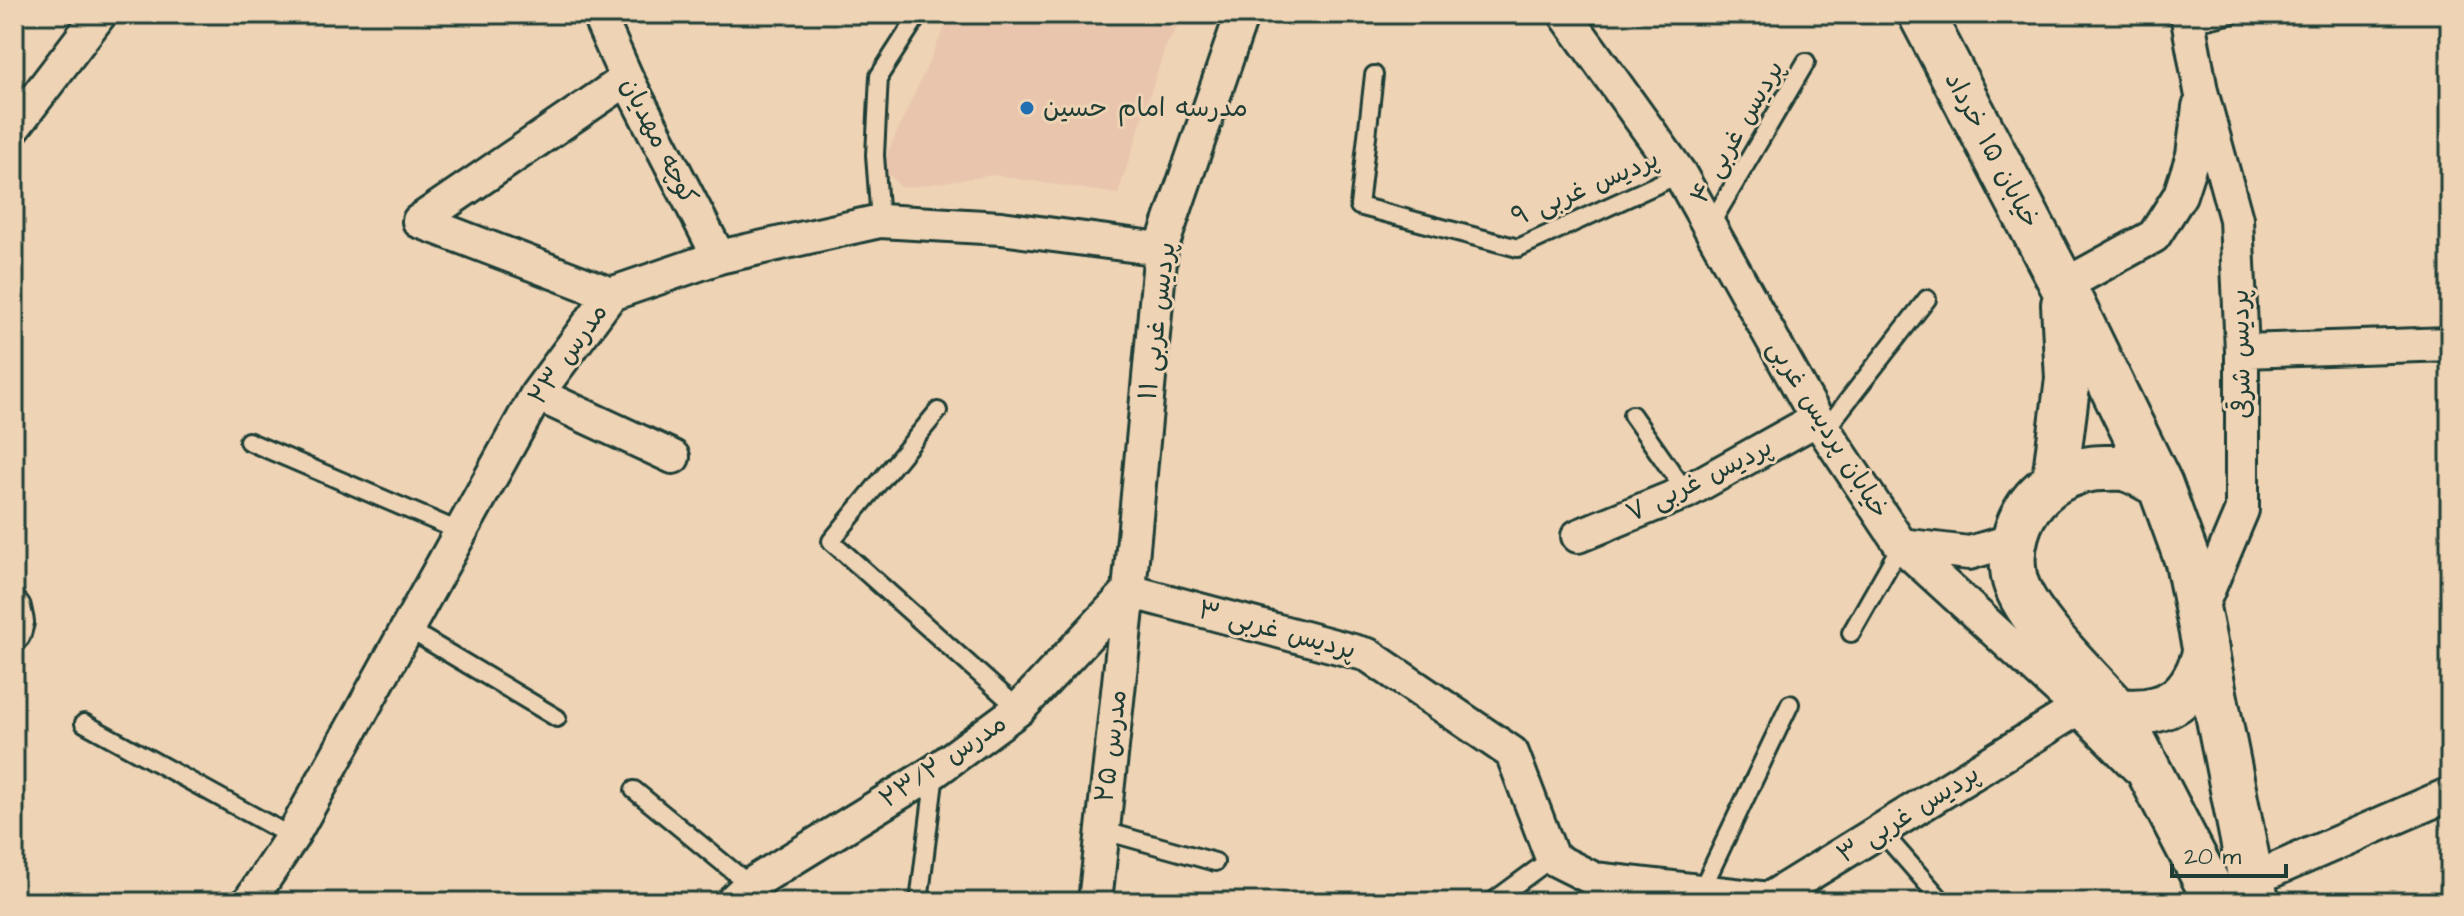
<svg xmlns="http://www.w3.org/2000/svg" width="2464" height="916" font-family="'Architects Daughter','Playpen Sans Arabic',sans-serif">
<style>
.built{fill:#e9c5ad}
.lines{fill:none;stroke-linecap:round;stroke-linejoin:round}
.lane-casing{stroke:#1f3d34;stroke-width:22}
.street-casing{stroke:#1f3d34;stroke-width:38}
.secondary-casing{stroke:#1f3d34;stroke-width:50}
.lane{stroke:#eed3b5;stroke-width:16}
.street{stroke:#eed3b5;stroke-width:32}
.secondary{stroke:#eed3b5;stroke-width:44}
.poi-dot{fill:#1f6fb2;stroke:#eed3b5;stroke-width:3}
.labels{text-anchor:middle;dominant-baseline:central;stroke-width:6;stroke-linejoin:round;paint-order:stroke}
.poi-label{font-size:26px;fill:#1f3d34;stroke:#eed3b5;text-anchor:start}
.street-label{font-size:26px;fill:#1f3d34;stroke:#eed3b5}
</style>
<rect width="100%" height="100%" fill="#eed3b5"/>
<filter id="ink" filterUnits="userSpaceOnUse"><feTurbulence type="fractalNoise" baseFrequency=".0125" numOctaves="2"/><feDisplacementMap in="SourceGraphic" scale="16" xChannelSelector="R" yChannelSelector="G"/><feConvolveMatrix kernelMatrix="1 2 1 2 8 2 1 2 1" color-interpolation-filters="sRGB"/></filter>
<g filter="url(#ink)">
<path class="built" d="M951,14H1184L1165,48L1118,194L993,175L902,188L881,167Z"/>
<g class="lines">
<g class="lane-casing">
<path id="lane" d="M2190,24L2233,14
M1374,75L1359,206L1518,248L1680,174
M880,221L875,155L879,76L919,14
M1709,227L1806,62
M938,411L831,541L1019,709
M1632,415L1686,492
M1825,430L1927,299
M248,441L461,532
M408,629L557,718
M1851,633L1901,545
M84,723L292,837
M634,790L750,885
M1101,830L1215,862
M1881,831L1943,902
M1701,891L1790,704
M919,902L935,773
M1492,902L1552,858"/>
</g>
<g class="street-casing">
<path id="street" d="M607,14L602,23L627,79L719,257
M1565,14L1680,174L1817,419L1901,545L2079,708L2137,767
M2187,14L2201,91L2236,219L2242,351V510L2199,612
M14,127L100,14
M419,221L627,79
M419,221L611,294
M2063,286L2154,236L2180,195L2193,155L2199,107
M2242,351L2450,344
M537,394L673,457
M1578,536L1686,492L1817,419
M1901,545L1969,553L2014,540
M1129,591L1368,655L1512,753L1552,858L1594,879L1769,899L2079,708
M14,608L17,622L14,633
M2251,880L2450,794
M249,902L292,837L537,394L611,294L719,257L880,221L1001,228L1161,249
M732,902L750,885L935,771L1019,709L1129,591
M1095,902L1129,591L1161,249L1242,14"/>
</g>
<g class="secondary-casing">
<path id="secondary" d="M1921,14L2063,286L2160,485
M2055,480L2068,379L2064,304
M2206,650C2193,698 2168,716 2118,711C2090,679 2021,615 2014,576C2004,516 2049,466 2108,468C2114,468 2121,467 2127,469C2138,472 2149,480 2160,485L2188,562L2251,880L2257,902
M2118,711L2208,885L2213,902"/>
</g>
<use href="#lane" class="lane"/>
<use href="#street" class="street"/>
<use href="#secondary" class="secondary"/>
</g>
</g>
<circle class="poi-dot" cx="1027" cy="108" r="8"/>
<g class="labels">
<g class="poi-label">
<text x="1043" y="108">مدرسه امام حسین</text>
</g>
<g class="street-label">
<text transform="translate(1737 132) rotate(-60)">پردیس غربی ۴</text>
<text transform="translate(659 141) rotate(63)">کوچه مهدیان</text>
<text transform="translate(1992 150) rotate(62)">خیابان ۱۵ خرداد</text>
<text transform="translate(1585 188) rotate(-23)">پردیس غربی ۹</text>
<text transform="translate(1157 321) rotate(-83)">پردیس غربی ۱۱</text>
<text transform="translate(568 354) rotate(-55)">مدرس ۲۳</text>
<text transform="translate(2241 354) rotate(-91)">پردیس شرقی</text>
<text transform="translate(1828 429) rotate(58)">خیابان پردیس غربی</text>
<text transform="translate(1699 480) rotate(-26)">پردیس غربی ۷</text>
<text transform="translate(1277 630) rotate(15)">پردیس غربی ۳</text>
<text transform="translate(1111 746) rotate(-83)">مدرس ۲۵</text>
<text transform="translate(943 761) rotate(-34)">مدرس ۲۳/۲</text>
<text transform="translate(1908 814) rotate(-32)">پردیس غربی ۳</text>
</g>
</g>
<rect width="2464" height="916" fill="none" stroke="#eed3b5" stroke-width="48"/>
<rect x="24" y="24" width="2416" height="868" fill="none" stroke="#1f3d34" stroke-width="3" filter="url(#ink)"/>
<path d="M2172 864v12h114v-12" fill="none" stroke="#1f3d34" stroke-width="4"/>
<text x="2184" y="864" font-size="24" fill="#1f3d34" stroke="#eed3b5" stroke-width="6" paint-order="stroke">20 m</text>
</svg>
